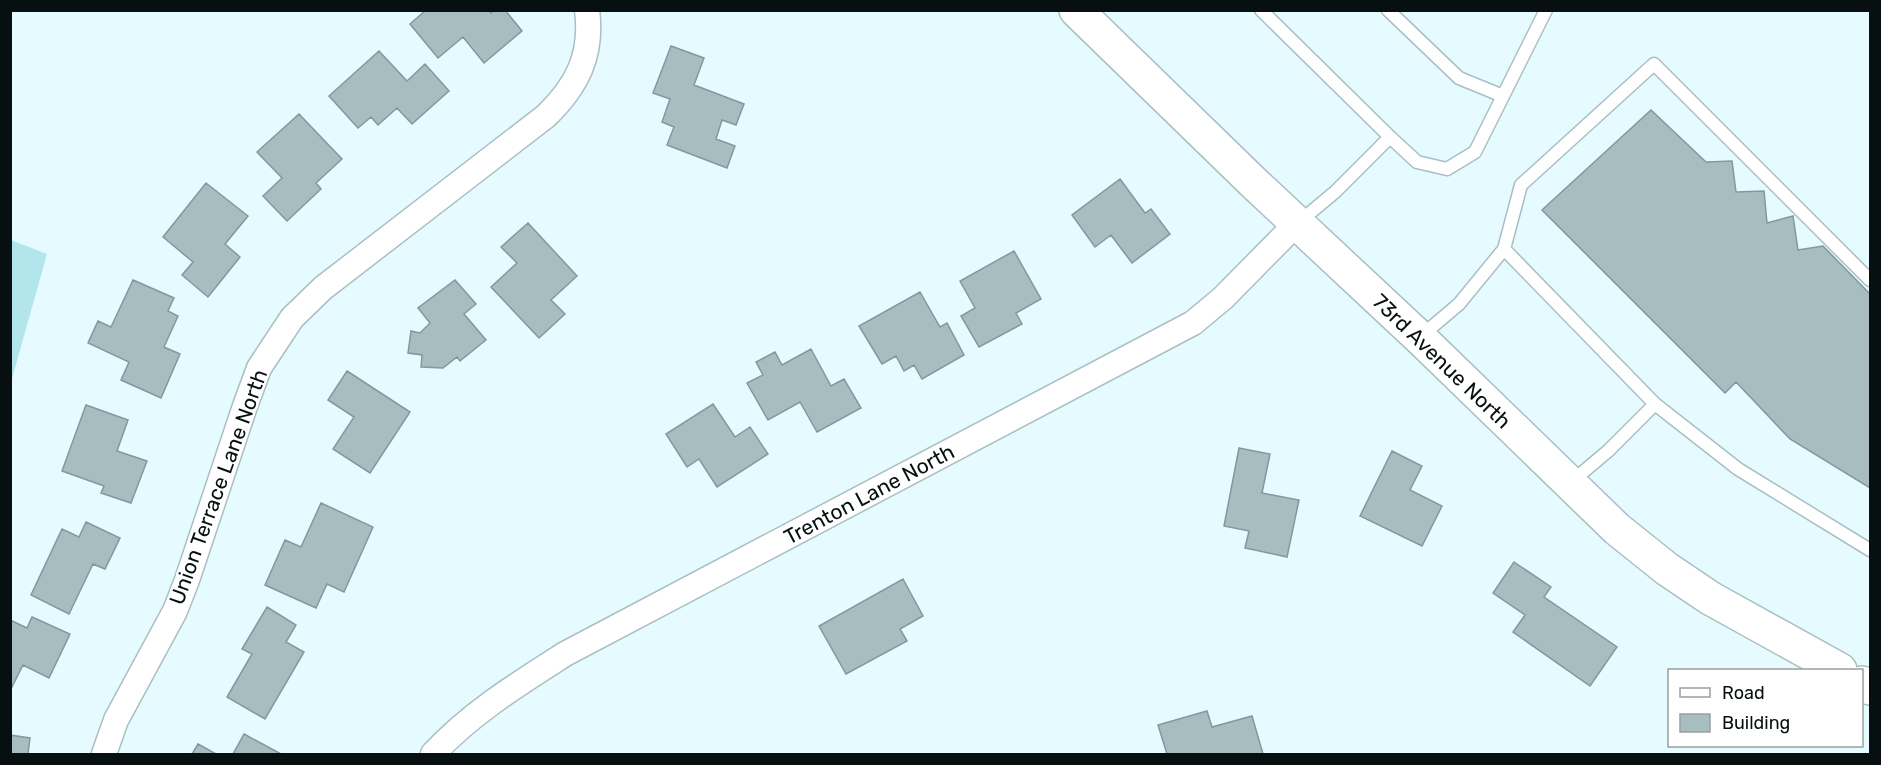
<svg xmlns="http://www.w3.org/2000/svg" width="1881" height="765" font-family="Rubik,sans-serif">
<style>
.green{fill:#b3e5ec}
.building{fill:#a8bdc0;stroke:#83989b;stroke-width:1.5}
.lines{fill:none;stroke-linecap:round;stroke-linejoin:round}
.lane-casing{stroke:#aabfc2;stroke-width:15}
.street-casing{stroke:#aabfc2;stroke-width:27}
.secondary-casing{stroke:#aabfc2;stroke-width:36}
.lane{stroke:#fff;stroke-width:12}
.street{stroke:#fff;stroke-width:24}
.secondary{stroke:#fff;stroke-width:33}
.labels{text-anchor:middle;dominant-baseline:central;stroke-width:4.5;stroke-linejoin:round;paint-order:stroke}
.street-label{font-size:21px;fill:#070f10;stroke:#fff}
</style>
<rect width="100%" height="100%" fill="#e5fbff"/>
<path class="green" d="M11,240L47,254L11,382L10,240Z"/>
<path class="building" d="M426,10H489L491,13L494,10H505L522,31L484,63L463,37L438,58L410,24Z
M671,46L704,58L694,85L744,104L736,125L722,120L716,139L735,146L727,168L667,145L674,127L662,122L670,99L653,93Z
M379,51L407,81L425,64L449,91L412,124L397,108L378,125L371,117L358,128L329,96Z
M1651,110L1706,162L1732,161L1736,192L1764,191L1767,223L1793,216L1798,250L1823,246L1870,294V488L1790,439L1736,382L1725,393L1542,210Z
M299,114L342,159L316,183L321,189L287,221L263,196L282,178L257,152Z
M1120,179L1145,213L1151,209L1170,234L1132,263L1111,235L1095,247L1072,215Z
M206,183L248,216L225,244L240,257L208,297L182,275L193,262L163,237Z
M528,223L577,276L551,300L565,314L539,338L491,287L517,263L501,247Z
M1014,251L1041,299L1016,313L1022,324L979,347L961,316L975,308L960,281Z
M133,280L174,298L168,311L178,316L164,347L180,354L161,398L121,380L129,362L88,343L98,321L111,327Z
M455,280L476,304L464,314L486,340L460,361L457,357L443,368L421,367L422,355L408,353L411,331L420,333L430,323L418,308Z
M920,292L940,327L947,323L964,355L922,379L914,365L904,371L896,356L882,364L859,326Z
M811,349L831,386L844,379L861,408L817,432L800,402L768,420L747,383L763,375L756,362L775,352L782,365Z
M347,371L410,412L370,473L333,449L354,417L328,400Z
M713,404L735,437L750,427L768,454L717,487L699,459L687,467L666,434Z
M86,405L128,420L117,451L147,461L131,503L101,493L104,486L62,471Z
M1239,448L1270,454L1262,493L1299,500L1287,557L1245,548L1249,531L1224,526Z
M1392,451L1422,466L1410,490L1442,506L1422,546L1360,516Z
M321,503L373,527L344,592L327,584L316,608L265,585L285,540L301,547Z
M86,522L120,538L105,569L93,564L69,614L31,595L62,529L79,537Z
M1514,562L1551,587L1544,597L1617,647L1590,686L1513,632L1525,615L1493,593Z
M903,579L923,616L900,629L907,641L846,674L819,626Z
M267,607L296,625L286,642L304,652L265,719L227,697L252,654L242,649Z
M32,617L70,634L49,678L23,665L10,691V620L27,628Z
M1207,711L1212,727L1252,716L1263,754H1167L1158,725Z
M244,734L281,754H233Z
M10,735L30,738L28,754H10Z
M198,744L216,754H192Z"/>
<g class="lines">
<g class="lane-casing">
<path id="lane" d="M1261,10L1390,137L1335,192L1298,223
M1388,10L1459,78L1503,96
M1390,137L1417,162L1447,169L1475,152L1546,10
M1870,280L1654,64L1521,185L1504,249L1655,404L1738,469L1870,550
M1420,337L1459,304L1504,249
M1570,483L1608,451L1655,404"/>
</g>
<g class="street-casing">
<path id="street" d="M104,754L116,720L175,611L187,580L244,409L259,368L292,318L323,288L546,116C577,86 593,55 587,10
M433,754C471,713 518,684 565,654L1193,323L1223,298L1297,223"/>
</g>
<g class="secondary-casing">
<path id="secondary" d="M1076,10L1254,183L1420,338L1617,529L1667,569L1710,598L1840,670
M1862,683L1870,688"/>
</g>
<use href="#lane" class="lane"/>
<use href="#street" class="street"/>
<use href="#secondary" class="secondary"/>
</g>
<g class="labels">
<g class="street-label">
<text transform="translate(1442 361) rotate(44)">73rd Avenue North</text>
<text transform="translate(218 487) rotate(-70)">Union Terrace Lane North</text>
<text transform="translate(869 494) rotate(-28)">Trenton Lane North</text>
</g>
</g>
<rect width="1881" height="765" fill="none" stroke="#070f10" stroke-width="24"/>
<rect x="1668" y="669" width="195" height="78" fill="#ffffff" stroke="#9c9f9f" stroke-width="1.5"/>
<rect x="1680" y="688" width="30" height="9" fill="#ffffff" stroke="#9c9f9f" stroke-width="1.5"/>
<text x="1722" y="699" font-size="18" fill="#070f10">Road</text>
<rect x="1680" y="714" width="30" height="18" fill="#a8bdc0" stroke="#9c9f9f" stroke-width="1.5"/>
<text x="1722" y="729" font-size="18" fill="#070f10">Building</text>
</svg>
